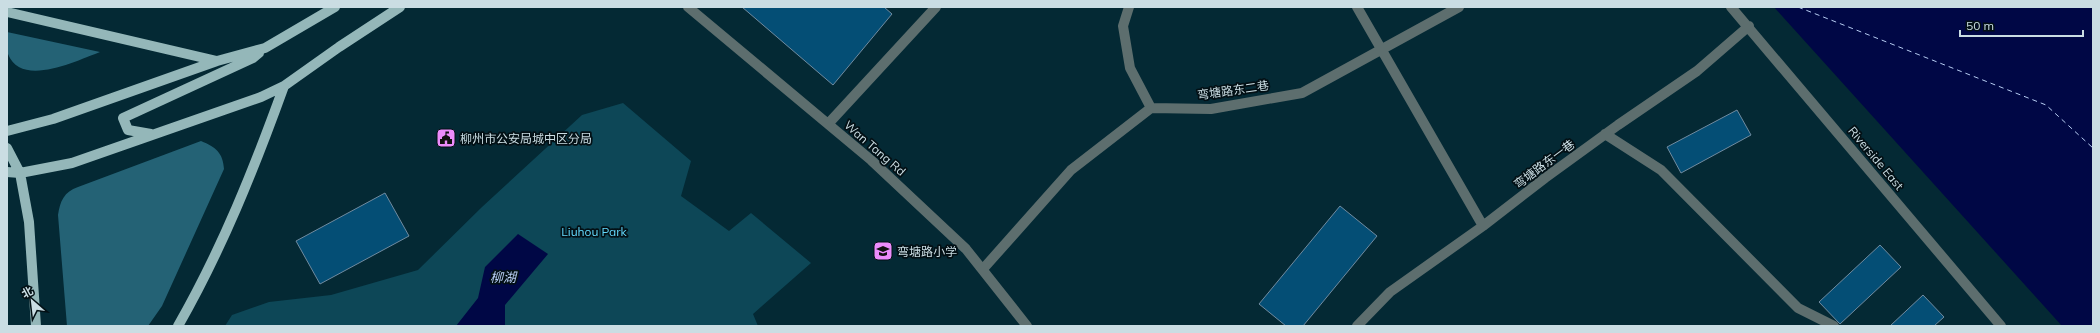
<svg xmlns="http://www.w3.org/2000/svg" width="2100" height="333" font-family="Mulish,'Noto Sans SC',sans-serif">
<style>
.green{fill:#0d4757}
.forest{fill:#246275}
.water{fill:#000745}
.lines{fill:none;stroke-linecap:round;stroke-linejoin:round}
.ferry{stroke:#b6ccf2;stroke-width:1;stroke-dasharray:5 4;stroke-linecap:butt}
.building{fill:#044e75;stroke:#708ba0}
.minor{stroke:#5d6e6e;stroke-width:10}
.major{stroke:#94b7b9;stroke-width:10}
.labels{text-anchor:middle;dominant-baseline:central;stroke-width:3.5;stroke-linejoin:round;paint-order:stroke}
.street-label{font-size:12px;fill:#cadde3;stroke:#031015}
.poi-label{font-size:12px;fill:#cadde3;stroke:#031015;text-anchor:start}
.park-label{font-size:12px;fill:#63d9fc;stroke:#031015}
.water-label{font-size:13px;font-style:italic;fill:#b6ccf2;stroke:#031015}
</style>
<rect width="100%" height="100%" fill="#042934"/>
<path class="green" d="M623,103L691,161L681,196L729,231L751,213L811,263L753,314L758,326H225L232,315L269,302L331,295L418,270L482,207L582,115Z"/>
<path class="forest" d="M7,32L100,52C76,61 21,88 8,54C5,48 7,39 7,32Z
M201,141C216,147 223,153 224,169L162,306L148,326H67L58,215C60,201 64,192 78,187Z"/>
<path class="water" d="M1774,7H2093V326H2062Z
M518,234L548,254L505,305V326H456L478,298L485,267Z"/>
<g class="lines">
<path class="ferry" d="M1798,7L2046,105L2093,148"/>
</g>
<path class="building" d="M742,7H884L892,14L833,85Z
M1737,110L1751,135L1681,173L1667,147Z
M385,193L409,236L320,284L296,241Z
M1340,206L1377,236L1303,326H1286L1259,304Z
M1880,245L1901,267L1840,324L1819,302Z
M1923,295L1944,317L1934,326H1890Z"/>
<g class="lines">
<path class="minor" d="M688,7L871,160L966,249L1027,326
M1129,7L1123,26L1130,68L1151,108
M1357,7L1483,226
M1731,7L2001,326
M828,124L936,7
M1605,134L1661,170L1798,308L1834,326
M983,269L1071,170L1151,108L1211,109L1302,93L1459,7
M1357,326L1390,292L1483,226L1545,178L1618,125L1697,71L1749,26"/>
<path class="major" d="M7,12L217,61
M7,131L53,119L217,61L265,48L335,7
M151,134L128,130L123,118L253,58L259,53
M7,148L20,173L29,222L36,326
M7,172L20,173L72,163L261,97L284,86L339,47L400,7
M178,326C222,249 254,169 284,86"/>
</g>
<defs>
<g id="civic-square" transform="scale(1)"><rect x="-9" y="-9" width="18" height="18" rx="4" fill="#ec8cfb" stroke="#031015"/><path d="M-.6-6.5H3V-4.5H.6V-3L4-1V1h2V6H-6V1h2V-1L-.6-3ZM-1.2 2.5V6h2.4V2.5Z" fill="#111"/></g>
<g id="school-square" transform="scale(1)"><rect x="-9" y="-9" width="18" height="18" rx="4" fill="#ec8cfb" stroke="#031015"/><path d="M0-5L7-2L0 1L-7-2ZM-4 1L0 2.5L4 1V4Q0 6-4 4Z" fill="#111"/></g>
</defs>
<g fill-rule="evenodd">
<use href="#civic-square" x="446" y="138"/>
<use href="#school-square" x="883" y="251"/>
</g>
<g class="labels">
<g class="street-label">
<text transform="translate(1233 90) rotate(-8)">弯塘路东二巷</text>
<text transform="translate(875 148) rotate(41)">Wan Tang Rd</text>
<text transform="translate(1876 158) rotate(50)">Riverside East</text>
<text transform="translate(1544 164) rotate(-37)">弯塘路东一巷</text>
</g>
<g class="poi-label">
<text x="460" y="138">柳州市公安局城中区分局</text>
<text x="897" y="251">弯塘路小学</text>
</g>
<g class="park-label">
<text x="594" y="231">Liuhou Park</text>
</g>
<g class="water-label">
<text x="503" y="277">柳湖</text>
</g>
</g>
<rect width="2100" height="333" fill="none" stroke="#cadde3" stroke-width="16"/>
<g transform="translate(32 301) rotate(332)" stroke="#031015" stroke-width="3" paint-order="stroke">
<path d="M0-3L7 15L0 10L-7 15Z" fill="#cadde3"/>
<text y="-6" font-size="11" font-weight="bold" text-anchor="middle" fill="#cadde3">北</text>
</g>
<path d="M1960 30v6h123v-6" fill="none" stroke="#cadde3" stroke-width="2"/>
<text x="1966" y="30" font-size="12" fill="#cadde3" stroke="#031015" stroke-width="3" paint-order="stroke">50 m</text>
</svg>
